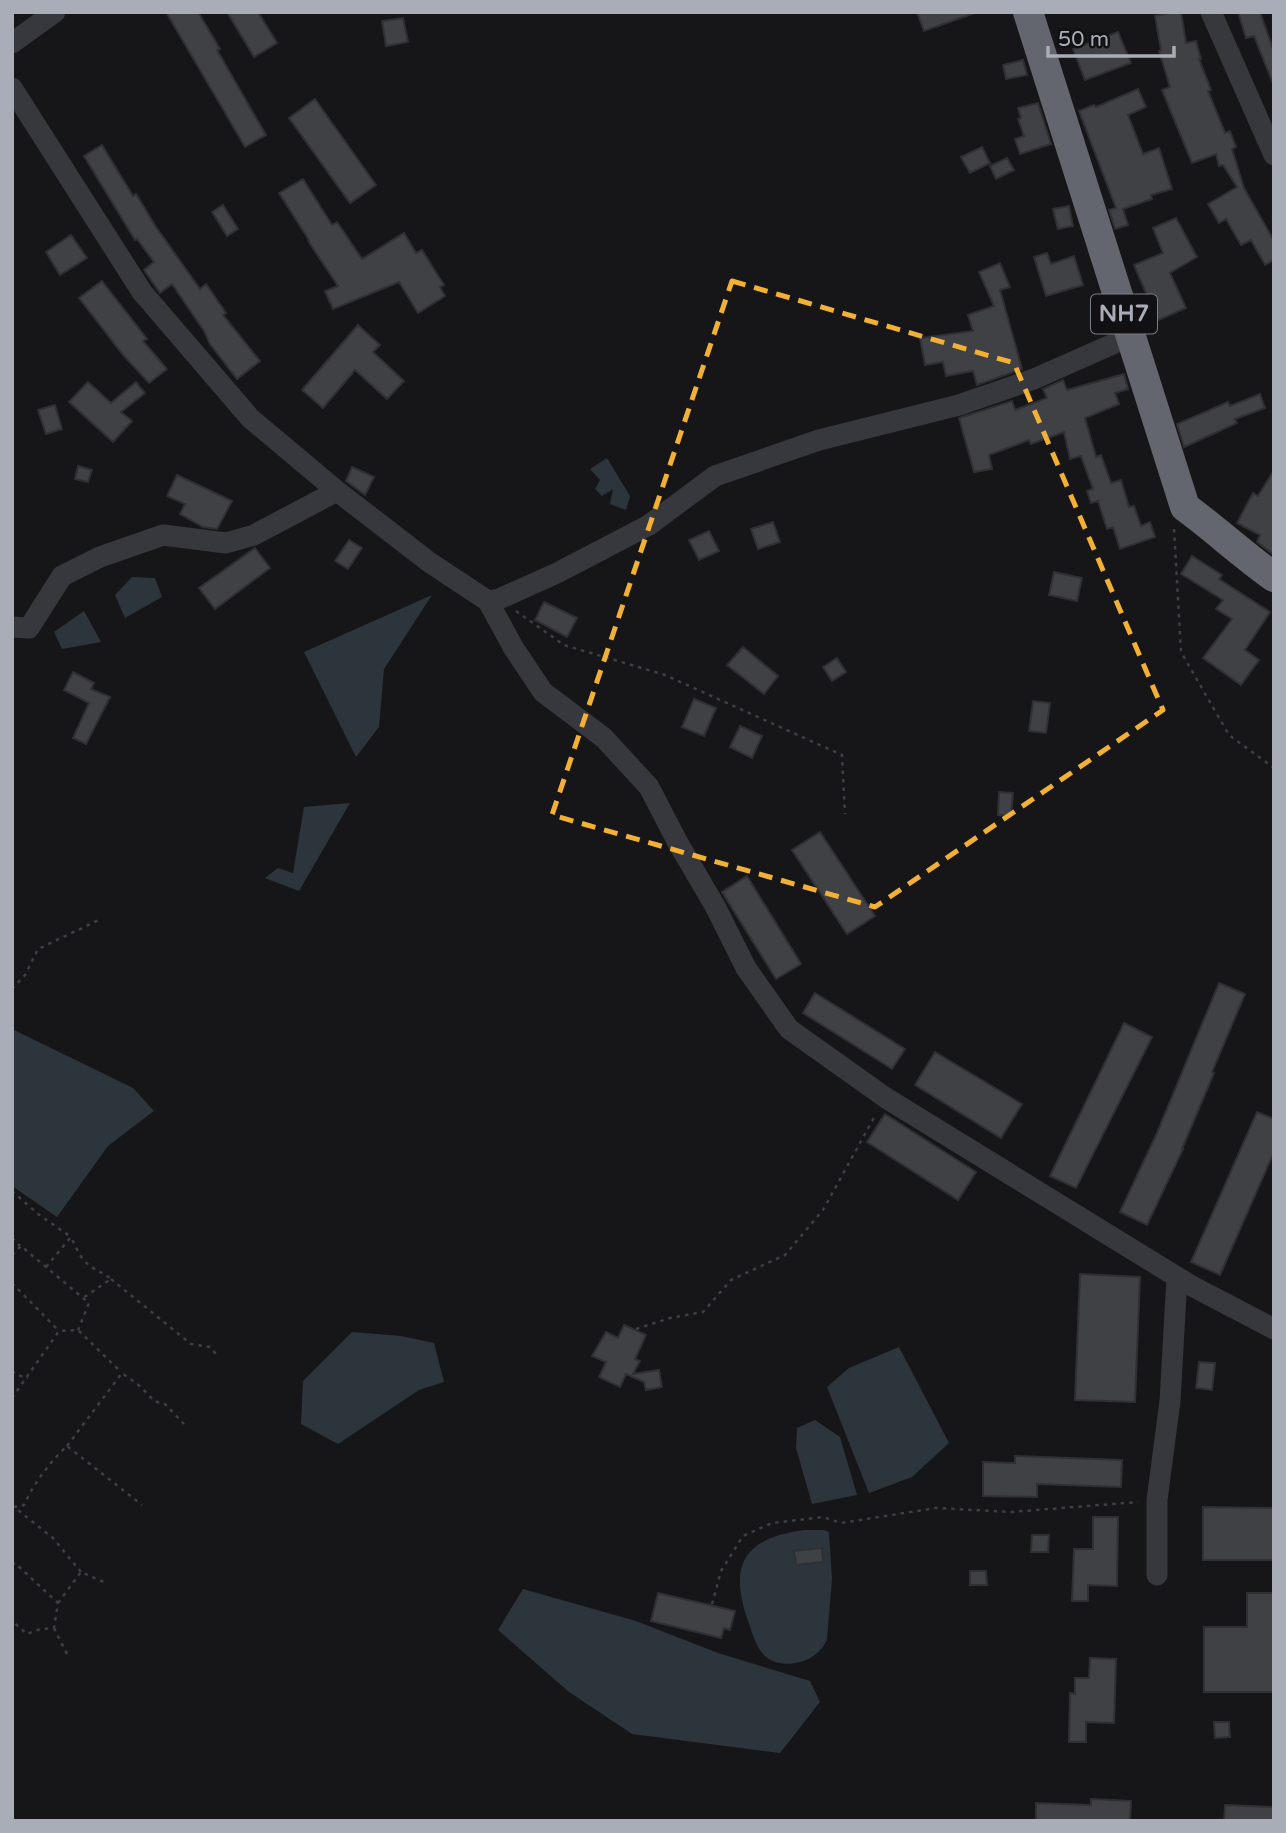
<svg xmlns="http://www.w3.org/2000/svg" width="1286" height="1833" font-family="'Varela Round',sans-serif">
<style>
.water{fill:#2c353c}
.building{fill:#404145;stroke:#303034;stroke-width:2}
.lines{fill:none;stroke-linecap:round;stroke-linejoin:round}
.path{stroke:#3d3f44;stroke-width:2.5;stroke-dasharray:3.5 5;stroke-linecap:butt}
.minor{stroke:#37383d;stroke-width:21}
.highway{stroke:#63666e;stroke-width:30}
.marked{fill:none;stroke:#f2b134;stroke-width:5;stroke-dasharray:14 9;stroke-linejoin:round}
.labels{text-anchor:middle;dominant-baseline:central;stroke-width:6;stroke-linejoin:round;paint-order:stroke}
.shield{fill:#111113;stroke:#7b7e86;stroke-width:2}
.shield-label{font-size:23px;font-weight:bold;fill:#a8adb8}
</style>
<rect width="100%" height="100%" fill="#161618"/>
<path class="water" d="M607,458L630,496L626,510L610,504L613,489L602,496L595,489L600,480L590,469Z
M132,577L155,578L162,597L125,618L115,595Z
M432,595L384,669L379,727L356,757L304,652Z
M84,611L101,642L62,649L54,632Z
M350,803L299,891L265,878L278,868L293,873L304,807Z
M12,1029L133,1088L154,1111L108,1146L57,1217L12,1186Z
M352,1332L401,1336L434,1343L444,1382L419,1390L338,1444L301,1424L303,1381Z
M899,1347L949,1443L912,1477L869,1493L827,1387L849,1368Z
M815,1420L840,1437L857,1495L812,1504L796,1448L797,1428Z
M804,1530H824L829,1532L832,1579L827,1639C819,1662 783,1672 765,1656C756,1648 751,1629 747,1618C728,1561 747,1538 804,1530Z
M523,1589L636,1621L718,1653L810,1681L820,1702L780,1753L632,1734L569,1692L498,1630Z"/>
<path class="building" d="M166,12H198L220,49L217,50L266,135L245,147Z
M227,12H258L277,43L254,57Z
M917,12H972V14L924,31Z
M1173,12H1181L1186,43L1196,41L1201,59H1199L1211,90L1208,91L1225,133L1230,131L1236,147L1232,149L1244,188L1274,241V260L1265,265L1251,240L1241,245L1226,219L1219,223L1208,204L1237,187L1223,165L1219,166L1216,154L1192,163L1162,90L1170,87L1159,51L1161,50L1155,16Z
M1238,12H1260L1274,52V86L1254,36L1246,38Z
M403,18L408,42L386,46L382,21Z
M1118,32L1131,63L1085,80L1073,49Z
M1023,60L1027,75L1006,79L1003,65Z
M1138,89L1146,107L1128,115L1143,154L1159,148L1172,189L1151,195L1152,199L1123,209L1128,225L1115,229L1109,210L1116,208L1079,111L1094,105L1096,107Z
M315,99L376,185L350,203L289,118Z
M1038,103L1051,144L1020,154L1015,139L1024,136L1018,119L1021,118L1018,108Z
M102,145L133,196L136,194L156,227L200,289L206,284L226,313L223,315L260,361L237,379L210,344L204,331L172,284L160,293L144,270L154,262L137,239L135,240L84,156Z
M982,147L990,163L970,173L961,157Z
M1007,158L1014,170L996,179L990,166Z
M303,179L332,225L337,222L362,259L404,233L416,253L422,250L444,285L440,287L445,296L418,313L399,282L333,309L325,291L338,286L308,241L309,240L279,193Z
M223,205L238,229L227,236L212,212Z
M1069,206L1073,226L1058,229L1053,209Z
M1176,218L1197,257L1170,273L1186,308L1154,322L1145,302L1149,300L1134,265L1163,253L1153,228Z
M71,235L87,258L60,275L46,252Z
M1047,253L1051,264L1074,256L1083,285L1046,296L1034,257Z
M1000,263L1010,287L1000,290L1022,369L977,385L973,371L946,376L943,362L925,365L920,338L973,331L968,315L994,306L979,272Z
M102,281L147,339L143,341L167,369L149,383L124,356L79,298Z
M358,325L380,345L373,352L404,381L387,399L355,370L323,408L302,390Z
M1124,374L1128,389L1115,393L1119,404L1085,418L1096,457L1101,455L1111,483L1121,480L1129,507L1134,506L1141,526L1150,522L1155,537L1120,549L1113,527L1107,529L1098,501L1091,503L1087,491L1093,489L1081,456L1070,459L1064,432L1031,444L1029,440L989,455L992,469L974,472L959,418L1012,401L1015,410L1047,398L1043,389L1063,380L1067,390Z
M88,382L111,403L136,382L145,393L121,412L132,421L113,442L69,402Z
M1260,394L1265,408L1235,419L1237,423L1184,447L1177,424L1228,402L1230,406Z
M55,405L62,429L46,434L38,410Z
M78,466L92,470L88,482L75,479Z
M352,467L374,477L365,495L346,481Z
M1274,470V555L1257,542L1260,535L1237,523L1253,493L1258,496Z
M177,475L232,501L217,529L203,527L180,514L185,504L167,496Z
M773,522L780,542L758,549L751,529Z
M709,531L719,551L699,560L689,540Z
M349,540L362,548L348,569L335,561Z
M255,548L270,568L215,609L199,588Z
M1192,556L1222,575L1219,579L1270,612L1245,650L1259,660L1241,685L1203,658L1232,619L1216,609L1223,600L1181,574Z
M1054,572L1082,578L1077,601L1049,595Z
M544,602L577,618L567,637L535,620Z
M743,647L778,676L764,694L727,665Z
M837,658L846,672L832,681L823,667Z
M73,672L94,683L91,689L110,697L86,744L73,738L89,703L64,690Z
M694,699L716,708L704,736L682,727Z
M1033,701L1050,703L1046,733L1029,731Z
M740,726L762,736L752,758L730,747Z
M999,792L1013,793L1011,816L998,815Z
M820,832L875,916L847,934L792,850Z
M747,876L801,964L776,979L722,892Z
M1219,983L1245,994L1212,1072L1214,1073L1182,1149H1183L1147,1225L1120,1212L1157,1133Z
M815,993L905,1049L892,1069L803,1013Z
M1124,1023L1152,1037L1076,1188L1050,1176Z
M935,1052L1022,1104L1001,1138L915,1085Z
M1257,1112L1274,1119V1152L1220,1275L1191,1262Z
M885,1114L976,1172L958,1200L867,1142Z
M1080,1274L1140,1277L1135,1402L1075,1400Z
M624,1325L646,1335L635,1359L640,1361L633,1374L659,1370L662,1387L646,1390L644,1382L626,1374L620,1387L599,1377L606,1362L592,1356L606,1332L618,1338Z
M1199,1362L1215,1363L1212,1390L1196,1388Z
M1015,1456L1122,1460L1121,1487L1037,1484V1497L983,1496V1462L1015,1463Z
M1203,1507L1274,1508V1560H1203Z
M1093,1517H1118L1117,1586L1088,1585V1601H1072L1074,1549H1093Z
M1032,1535H1049L1048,1552H1031Z
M822,1548L823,1562L796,1565L794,1551Z
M970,1571H986L987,1585H970Z
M658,1593L735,1611L730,1630L724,1628L721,1638L651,1621Z
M1247,1593H1274V1692H1204V1627H1247Z
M1090,1658L1116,1659L1114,1723L1086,1722V1742H1069L1070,1693L1075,1694V1678H1089Z
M1214,1722H1229L1230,1737L1215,1738Z
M1091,1799L1131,1801L1130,1821H1036V1803L1091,1805Z
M1225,1805L1274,1807V1821H1224Z"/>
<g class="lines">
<path class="path" d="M1174,529L1181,652L1229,735L1274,768
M516,611L564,645L665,675L842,755L845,814
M12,989L25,975L38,949L101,919
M12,1191L38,1214L71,1237
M12,1238L20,1246
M12,1255L21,1246L89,1303L78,1330
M46,1267L71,1237C76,1247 81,1260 90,1266C97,1271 104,1273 111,1279L83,1298
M111,1279L191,1344L210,1347L216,1354
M12,1283L59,1331
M636,1329L670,1318L703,1312L731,1280L785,1255L823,1210L876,1114
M12,1371L17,1375L28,1378
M12,1398L59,1331L78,1330L121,1372
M67,1446L122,1373L141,1387L154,1401L165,1404L184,1424
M12,1565L15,1563L58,1603L54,1628L40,1629L27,1634L12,1621
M81,1572L53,1538L14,1507L24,1505C34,1483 50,1462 67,1446L142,1505
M58,1603L81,1572L106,1583
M712,1604L721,1571L743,1536L772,1523L823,1517L841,1523L936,1508L1011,1512L1138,1502
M54,1628L69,1658"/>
<path class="minor" d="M1211,12L1274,155
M12,43L55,12
M12,88L142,292L250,418L337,491L429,562L488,601L513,647L543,692L604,738L649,787L678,843L715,906L746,968L789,1029L886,1098L1190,1285L1274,1329
M488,601L499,599L557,573L649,525L715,476L819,440L959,405L1034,379L1131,336
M12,627L29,628L62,576L100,557L163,535L226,543L254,535L337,491
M1157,1575V1500L1170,1401L1177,1277"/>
<path class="highway" d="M1028,12L1185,507C1215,529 1243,555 1274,577"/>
</g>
<path class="marked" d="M732,281L1014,363L1163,710L875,907L552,815Z"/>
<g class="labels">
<rect class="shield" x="1091" y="294.5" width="66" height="39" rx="5"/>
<g class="shield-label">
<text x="1124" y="314">NH7</text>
</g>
</g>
<rect width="1286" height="1833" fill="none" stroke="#a8adb8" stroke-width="28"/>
<path d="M1048 46v10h126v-10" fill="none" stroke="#a8adb8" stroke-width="3.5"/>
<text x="1058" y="46" font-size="21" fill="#a8adb8" stroke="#111113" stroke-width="5" paint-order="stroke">50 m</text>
</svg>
